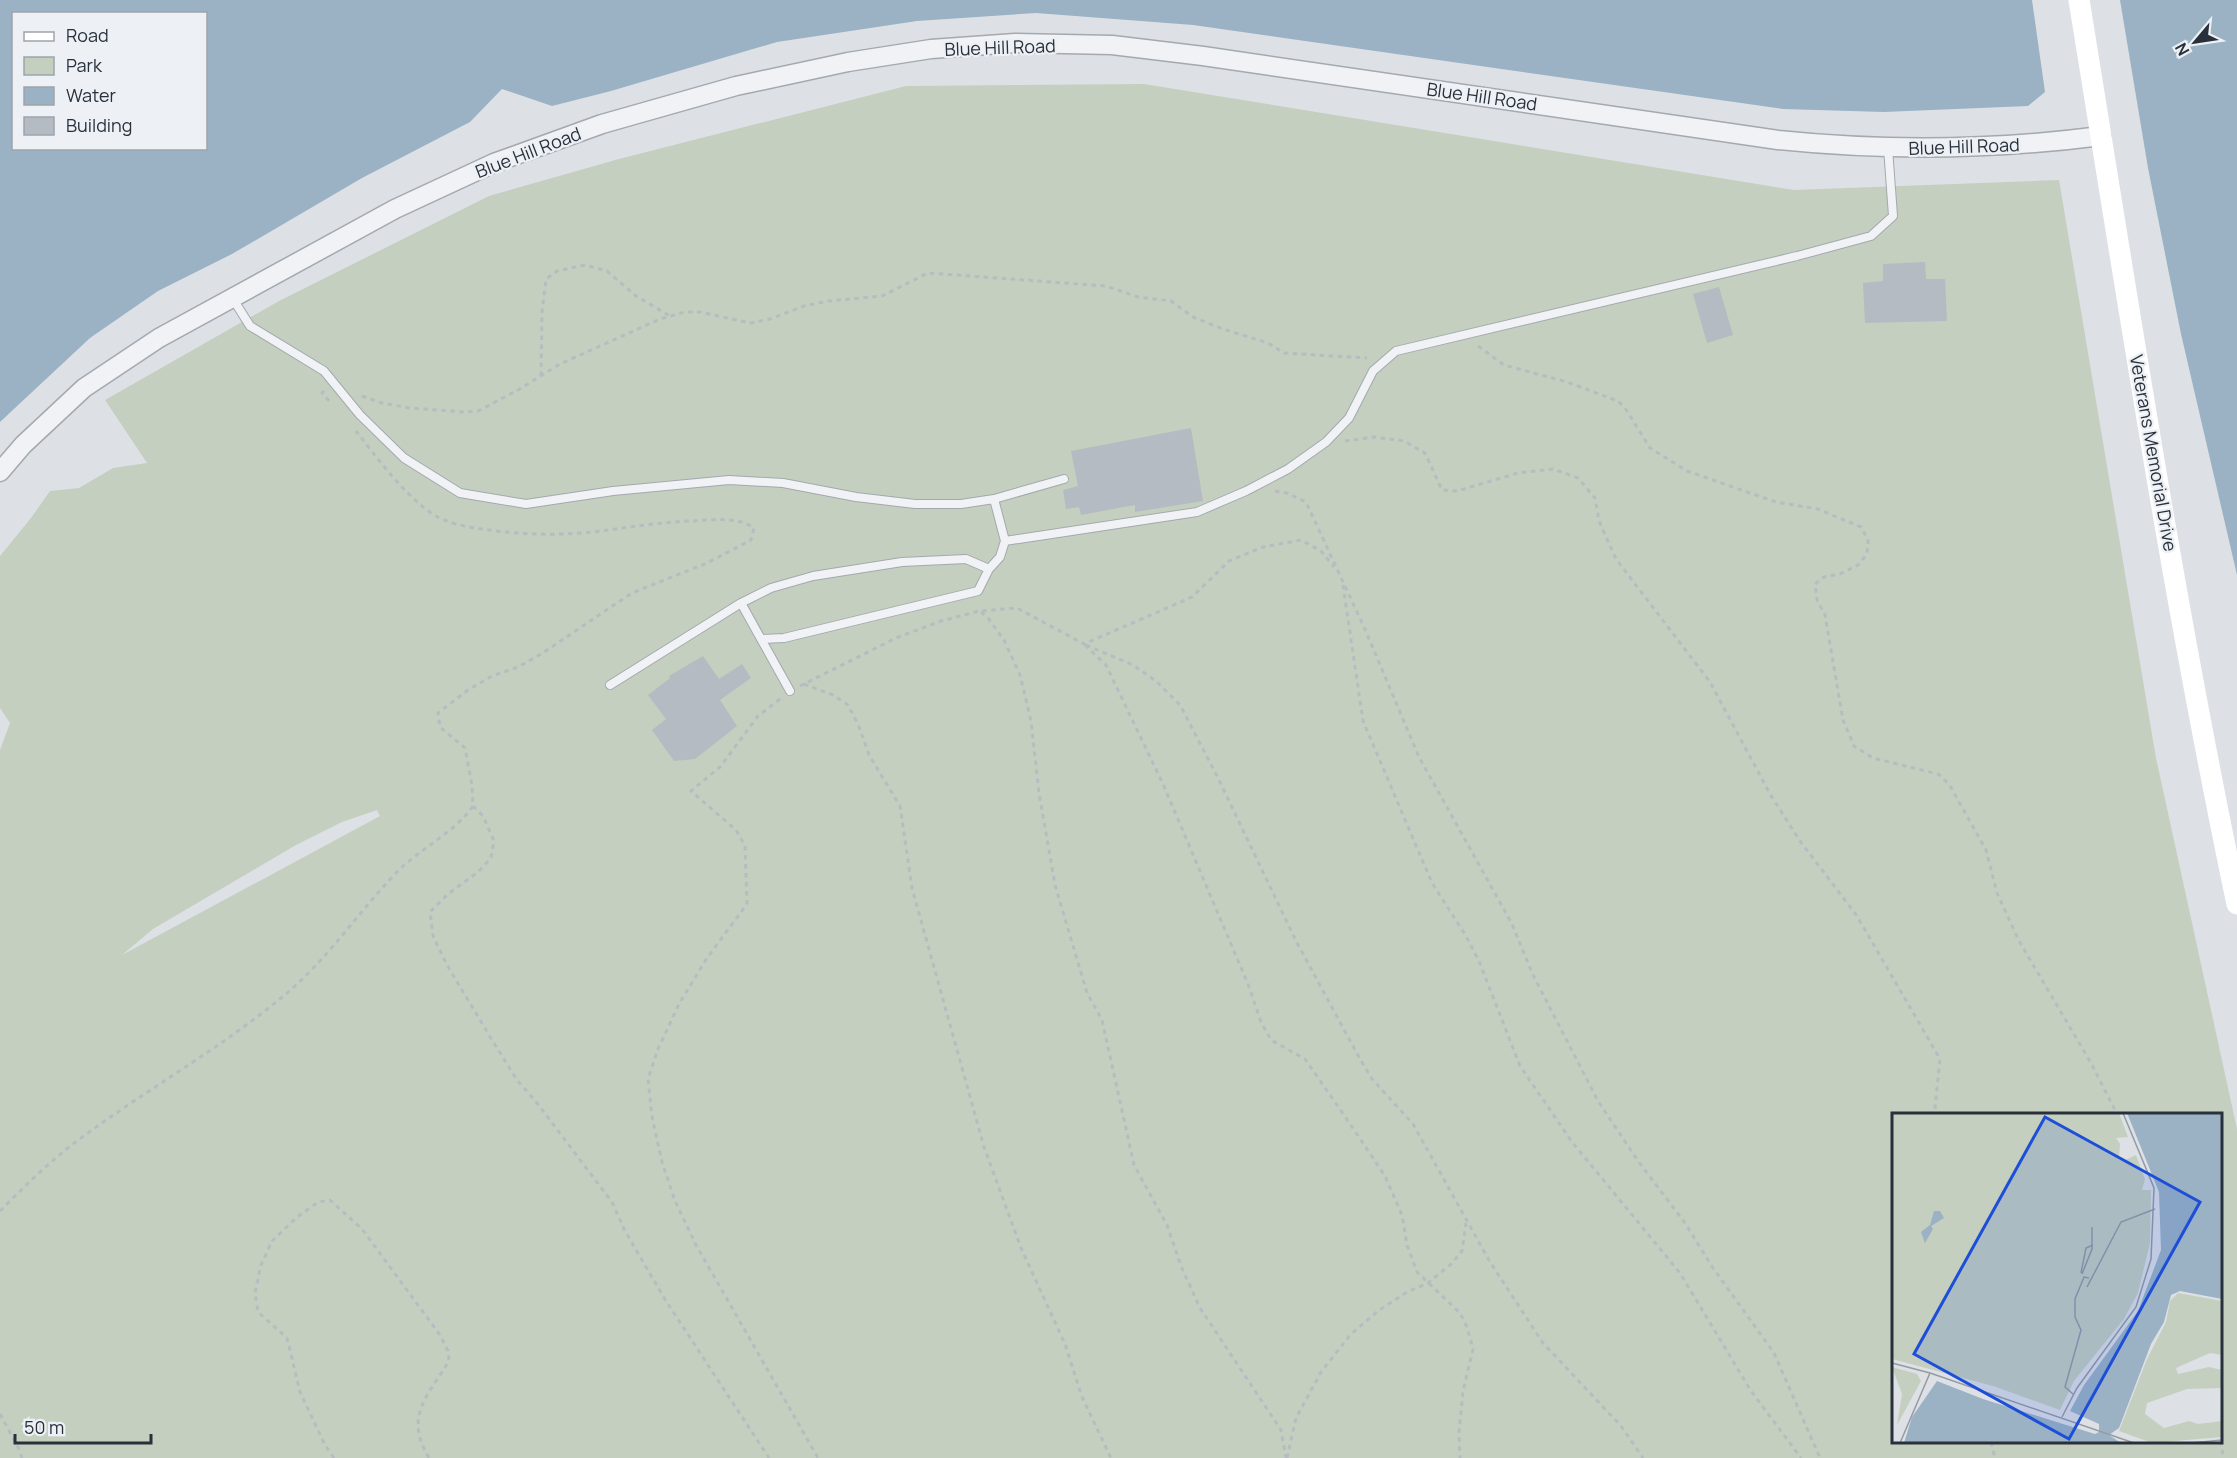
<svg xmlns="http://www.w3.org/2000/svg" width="2237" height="1458" font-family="Manrope,sans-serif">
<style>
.green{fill:#c4cfbf;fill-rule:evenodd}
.water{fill:#9bb2c4;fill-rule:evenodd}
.building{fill:#b5bbc2}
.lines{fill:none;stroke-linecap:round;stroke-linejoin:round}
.service-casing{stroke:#a3a9af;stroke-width:10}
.tertiary-casing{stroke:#a3a9af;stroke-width:21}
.path{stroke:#b8bcc1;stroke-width:3;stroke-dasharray:4.5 4.5;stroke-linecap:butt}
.service{stroke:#f0f2f5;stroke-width:8}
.tertiary{stroke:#f0f2f5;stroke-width:18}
.secondary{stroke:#fff;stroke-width:21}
.labels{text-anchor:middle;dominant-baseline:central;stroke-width:4.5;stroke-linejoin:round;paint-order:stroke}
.street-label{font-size:18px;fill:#28313b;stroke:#edf0f4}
.inset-road{fill:none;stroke:#959ba2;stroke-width:1.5}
.view{fill:#1d4ed8;fill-opacity:0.15;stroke:#1d4ed8;stroke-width:3}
.inset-edge{fill:none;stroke:#28313b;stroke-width:3}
</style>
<rect width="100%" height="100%" fill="#dde1e6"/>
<path class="green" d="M1144,84L1794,190L2059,180L2156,758L2237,1129V1458H0V750L10,723L0,708V556L31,518L50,491L79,488L113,468L147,463L105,400L279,301L489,196L619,159L906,86ZM377,810L380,816L122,955L153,929L296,845L342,822ZM1894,1114H2220V1442H1894Z"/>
<path class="water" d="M0,0H2032L2045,92L2028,106L1884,112L1783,109L1193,25L1036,13L917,21L777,42L611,91L552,106L502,89L470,122L362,178L232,254L158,291L90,338L0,422ZM14,14H206V148H14Z
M2120,0H2237V575L2181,334L2148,168Z"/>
<path class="building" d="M1925,262L1926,279H1945L1947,321L1865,323L1863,283L1883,281V264Z
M1719,287L1733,335L1707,343L1693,294Z
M1191,428L1203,501L1135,512V505L1081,515L1079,507L1066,509L1063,490L1078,486L1071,451Z
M703,656L719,679L742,664L751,678L720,700L737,726L695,759L674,761L652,730L666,719L648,695L670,678L669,676Z"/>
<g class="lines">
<g class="service-casing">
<path id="service" d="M233,299L250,326L324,371L360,415L404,458L460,493L526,504L613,491L729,480L783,483L856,497L915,504H961L994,499L1064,479
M994,499L1005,541L1197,512L1246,491L1288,469L1326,442L1349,418L1373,371L1396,351L1797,256L1871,236L1893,216L1888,148
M741,603L761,639L784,638L978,591L989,569L1000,557L1005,541
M761,639L790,691
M610,685L741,603L771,588L813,576L902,562L966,559L989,569"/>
</g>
<g class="tertiary-casing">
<path id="tertiary" d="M0,472L23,445L84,388L159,338L395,209L494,163L602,124L736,86L848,62L931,49L1015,43L1112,45L1203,56L1778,140C1885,151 1994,150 2101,136"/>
</g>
<path class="path" d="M1478,346L1504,365L1567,382L1618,401L1625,408L1650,448L1687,471L1776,502L1818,509L1861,527L1868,540L1867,554L1858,565L1840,574L1824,577L1815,584L1817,600L1825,615L1843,720L1854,746L1873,758L1938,774L1949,784L1986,850L1997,893L2019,941L2091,1063L2117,1114
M541,376L542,312L546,279L557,271L585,265L607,271L636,296L670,316
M324,391L322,393L332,404
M362,396L382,403L410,408L464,412L478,411L518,390L560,364L660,319L685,312H700L750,323L770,319L804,306L828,301L882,296L928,273L1106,286L1138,297L1171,301L1193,317L1223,329L1268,343L1284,353L1367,358
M1345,441L1374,437L1404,441L1425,453L1442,490L1457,491L1518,473L1553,469L1578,478L1595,498L1599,521L1616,559L1710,682L1770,794L1800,841L1857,916L1940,1059L1935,1107L1937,1114
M1275,491L1287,493L1306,502L1364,627L1419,757L1512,924L1533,975L1598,1101L1638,1161L1685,1223L1713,1268L1774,1353L1820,1458
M1343,585L1363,721L1432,883L1466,936L1479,961L1520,1066L1572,1142L1680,1273L1751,1391L1801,1458
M981,612L988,618L1004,640L1020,675L1031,721L1039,793L1055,885L1087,993L1102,1020L1134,1165L1167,1225L1181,1266L1200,1308L1281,1430L1286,1458
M1085,645L1106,665L1163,784L1248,984L1261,1022L1271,1040L1305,1059L1344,1115L1385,1176L1402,1215L1407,1245L1417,1272L1460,1313L1467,1327L1473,1349L1463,1391L1459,1433L1460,1458
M1086,645L1133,665L1156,681L1180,705L1218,778L1296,941L1360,1059L1372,1079L1413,1124L1490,1262L1543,1343L1621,1426L1643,1458
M804,684L833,695L848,705L858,724L869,755L900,806L912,888L984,1147L1021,1248L1065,1344L1082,1397L1111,1458
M800,686L896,638L941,621L979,611L1017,608L1084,644L1192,597L1229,561L1263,547L1301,540L1321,551L1334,567
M780,699L758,716L720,767L691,791L736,830L745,846L747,904L707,958L679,1004L658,1049L648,1079L652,1117L662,1162L675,1201L696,1245L818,1458
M473,806L483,816L494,841L491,858L478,872L448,894L430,912L433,936L447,965L492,1040L517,1080L537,1103L612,1202L625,1231L666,1301L769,1458
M0,1211C26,1185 51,1160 81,1138C146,1090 218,1050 281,998C326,962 358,912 398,871C421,848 454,833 473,806L472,785L465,748L440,727L438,713L468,690L492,676L518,667L541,654L632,593L707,563L751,540L754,528C737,516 712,520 692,521C661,522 631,527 601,531C562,536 521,535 482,529C467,527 447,523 434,515C403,494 379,460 356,431
M0,1414L18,1447L22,1458
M2220,1441L2224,1458
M1991,1442L1995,1458
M334,1458L325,1445L300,1392L287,1338L258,1312L255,1293L261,1265L272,1241L296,1218L318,1202L330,1200L362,1229L440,1335L448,1351L449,1361C427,1397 404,1416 429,1458
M1287,1458L1296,1418L1321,1372L1351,1334L1378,1311L1407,1292L1428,1283L1451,1264L1462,1251L1466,1223"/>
<use href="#service" class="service"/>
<use href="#tertiary" class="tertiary"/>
<path class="secondary" d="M2079,0C2128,302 2174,605 2237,904"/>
</g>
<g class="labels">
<g class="street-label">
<text transform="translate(1000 47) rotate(-2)">Blue Hill Road</text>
<text transform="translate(1482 96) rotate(8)">Blue Hill Road</text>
<text transform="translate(1964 146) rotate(-2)">Blue Hill Road</text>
<text transform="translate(528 152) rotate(-21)">Blue Hill Road</text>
<text transform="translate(2154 453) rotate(80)">Veterans Memorial Drive</text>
</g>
</g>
<g transform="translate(1892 1113)">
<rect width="330" height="330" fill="#dde1e6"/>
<path d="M0,0H227L236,24L224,25L228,31L227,44L231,48L244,42L253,66L250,77H259L258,130L246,180L232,206L182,268L168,297L101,273L0,246ZM286,180L330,188V242L318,240L284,255L286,261L317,254L330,257V275L295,276L255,290L253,301L272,315L297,308L306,311L330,308V324L260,330L227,318L255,246L274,209L278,188ZM0,254L25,261L29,268L5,312L10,281Z" fill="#c4cfbf"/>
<path d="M235,0H330V186L288,178L279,182L272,209L259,231L227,315L217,322L229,330H12L20,304L45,268L91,286L203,321L207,319V311L178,298L192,272L246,198L269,137L267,79ZM42,98H48L52,105L39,113L41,116L33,130L29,119L38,112Z" fill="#9bb2c4"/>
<path class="inset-road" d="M189,160L194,135L201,132M190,161L200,136V114M195,174L229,109L263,96M0,250L38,260M181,281L173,274L189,217L183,204V186L192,164L197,165M170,304L185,275L244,194L259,146L262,75L231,0M8,330L38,260L242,330M299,330L330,327"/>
<path class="view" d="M153,4L308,89L177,326L22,241Z"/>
<rect width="330" height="330" class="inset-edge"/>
</g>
<rect x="12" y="12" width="195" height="138" fill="#edf0f4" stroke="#9ea4aa" stroke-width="1.5"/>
<rect x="24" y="32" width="30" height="9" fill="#ffffff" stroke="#9ea4aa" stroke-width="1.5"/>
<text x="66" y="42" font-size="18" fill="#28313b">Road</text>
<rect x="24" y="57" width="30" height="18" fill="#c4cfbf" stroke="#9ea4aa" stroke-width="1.5"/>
<text x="66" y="72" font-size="18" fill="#28313b">Park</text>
<rect x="24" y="87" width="30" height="18" fill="#9bb2c4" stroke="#9ea4aa" stroke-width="1.5"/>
<text x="66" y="102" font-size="18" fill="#28313b">Water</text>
<rect x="24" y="117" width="30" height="18" fill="#b5bbc2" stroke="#9ea4aa" stroke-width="1.5"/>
<text x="66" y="132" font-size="18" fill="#28313b">Building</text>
<g transform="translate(2195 42) rotate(241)" stroke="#edf0f4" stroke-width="4.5" paint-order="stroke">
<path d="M0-4.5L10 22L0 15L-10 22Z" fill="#28313b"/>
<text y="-9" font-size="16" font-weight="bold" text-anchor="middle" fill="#28313b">N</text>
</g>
<path d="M15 1434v9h136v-9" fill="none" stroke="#28313b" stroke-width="3"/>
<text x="24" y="1434" font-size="18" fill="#28313b" stroke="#edf0f4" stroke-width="4.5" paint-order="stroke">50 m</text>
</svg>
